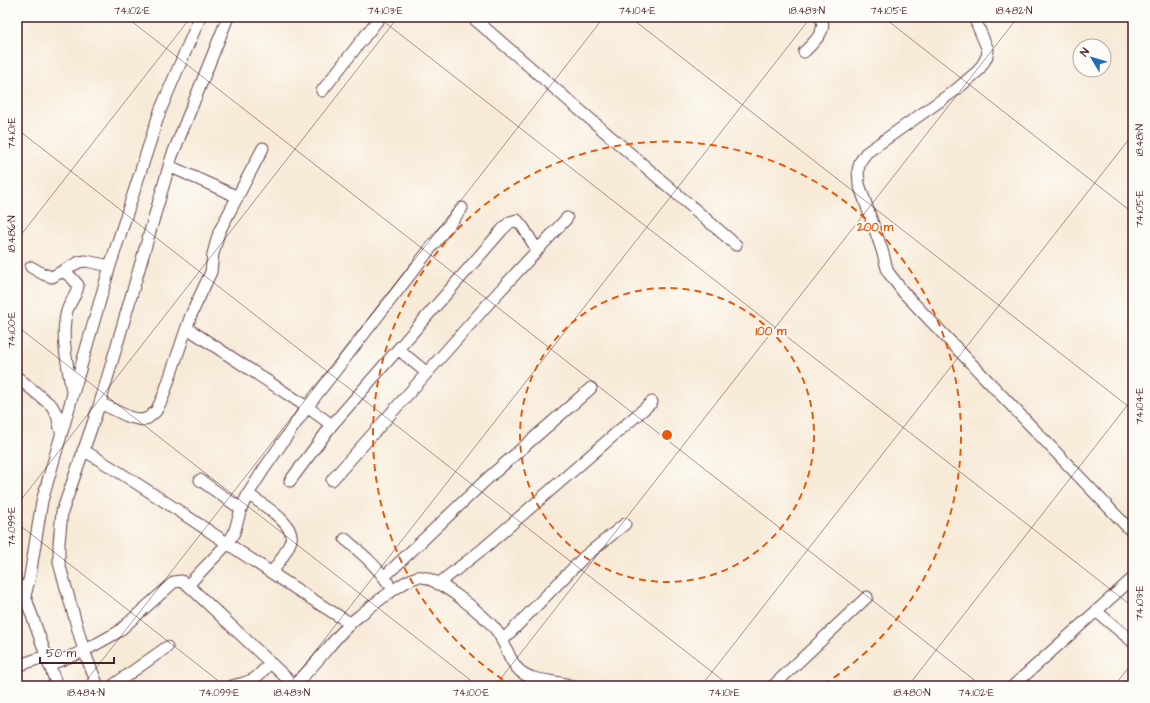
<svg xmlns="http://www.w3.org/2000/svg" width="1150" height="703" font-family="'Architects Daughter',sans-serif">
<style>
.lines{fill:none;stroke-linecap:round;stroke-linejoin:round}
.minor-casing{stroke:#643d45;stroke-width:13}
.minor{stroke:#fff;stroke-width:11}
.ticks{fill:none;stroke:#4a1f2b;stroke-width:1;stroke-opacity:0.45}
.ring{fill:none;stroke:#e8590c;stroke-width:2;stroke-dasharray:7 5}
.centre{fill:#e8590c;stroke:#fdfcf7;stroke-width:2}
.ring-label{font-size:12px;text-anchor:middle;font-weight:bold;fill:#e8590c;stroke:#fdfcf7;stroke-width:3.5;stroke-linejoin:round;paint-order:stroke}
.neatline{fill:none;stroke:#4a1f2b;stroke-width:1.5}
.ticks-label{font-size:10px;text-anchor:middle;fill:#4a1f2b}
</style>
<rect width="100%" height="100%" fill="#fdfcf7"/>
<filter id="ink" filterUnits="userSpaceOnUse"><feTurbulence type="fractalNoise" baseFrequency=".025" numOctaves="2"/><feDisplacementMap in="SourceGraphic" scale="8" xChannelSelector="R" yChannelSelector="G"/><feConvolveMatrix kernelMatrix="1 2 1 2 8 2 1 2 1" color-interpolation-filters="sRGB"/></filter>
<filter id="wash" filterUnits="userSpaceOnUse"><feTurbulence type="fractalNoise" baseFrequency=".012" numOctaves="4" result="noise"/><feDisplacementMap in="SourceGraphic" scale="16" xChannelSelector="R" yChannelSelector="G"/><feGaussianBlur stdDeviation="0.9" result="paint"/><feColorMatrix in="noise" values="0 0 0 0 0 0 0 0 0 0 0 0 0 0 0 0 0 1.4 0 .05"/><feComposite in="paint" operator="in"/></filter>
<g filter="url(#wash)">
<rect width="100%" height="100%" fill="#f7ead7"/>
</g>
<g filter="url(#ink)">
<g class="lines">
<g class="minor-casing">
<path id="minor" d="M472,17L736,245
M974,17L988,50L987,56L984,62L978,71L957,89L866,153L860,162L858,170L859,184L882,250L888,272L904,293L1133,533
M804,52C813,43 829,30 820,17
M322,91L380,17
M169,166L238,197
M31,267L43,274L52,277L79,262L86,261L110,266
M63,271L72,278L78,285C78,294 70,301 67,311C60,335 68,367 72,392
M187,328L307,407L332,425
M398,349L427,373
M17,377L52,406L57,415L61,432
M100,403L129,417L142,420L148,418L156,411L163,397L191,315L211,272L213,254L219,232L263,148
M83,450C174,504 259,568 350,623
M200,480L241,509
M332,480L495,296L567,218
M290,481L332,425L502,230L510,222L517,220L523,227L537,250
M248,494C260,503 295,523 291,540C288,551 278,563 272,573
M345,539C360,552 377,566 388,583
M384,577L487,479L591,388
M17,583L25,596L57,686
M438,584L484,548L652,402
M188,585L228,543L234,533L241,509L248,494L264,469L307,407L462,208
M25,596L30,576L42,501L110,266L160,111L200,17
M1096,611L1133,642
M502,641L584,557L625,524
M49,665L84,651L118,632L174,582L181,581L188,585L295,686
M17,666L46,656
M98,686L84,651L59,563V543L62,512L100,403L172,156L228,17
M112,686L167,647
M232,686C255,680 254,681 270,663
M292,686C318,666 333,636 359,616C371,606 403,581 417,577C433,573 486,616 496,630C506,642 508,661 520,671C534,683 556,679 572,686
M773,686L867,597
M1013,686L1133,578"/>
</g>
<use href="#minor" class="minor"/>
</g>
</g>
<path class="ticks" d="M126,17L982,686M378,17L1133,607M630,17L1133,410M883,17L1133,213M17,129L730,686M17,240L191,17M17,326L478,686M17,505L398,17M17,523L225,686M82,686L604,17M288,686L811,17M495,686L1018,17M701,686L1133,134M908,686L1133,398M1114,686L1133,662"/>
<g class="ring">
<circle cx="667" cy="435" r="147"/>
<path d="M513 686A294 294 0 1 1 821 686"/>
</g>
<circle cx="667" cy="435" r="6" class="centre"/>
<g class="ring-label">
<text x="875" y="231">200 m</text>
<text x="771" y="335">100 m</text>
</g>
<rect width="1150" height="703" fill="none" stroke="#fdfcf7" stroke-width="44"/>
<g transform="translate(1092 58) rotate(308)"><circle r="19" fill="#fdfcf7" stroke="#b5a4a5"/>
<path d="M0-3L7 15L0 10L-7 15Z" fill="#1f6fb2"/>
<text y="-6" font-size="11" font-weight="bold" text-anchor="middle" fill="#4a1f2b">N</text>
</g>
<path d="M40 657v6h74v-6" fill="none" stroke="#4a1f2b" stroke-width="2"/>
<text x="46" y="657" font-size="12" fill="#4a1f2b" stroke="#fdfcf7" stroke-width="3" paint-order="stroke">50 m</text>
<rect x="22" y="22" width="1106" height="659" class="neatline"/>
<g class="ticks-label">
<text x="132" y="14">74.102°E</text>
<text x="385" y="14">74.103°E</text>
<text x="637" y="14">74.104°E</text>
<text x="807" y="14">18.483°N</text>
<text x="889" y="14">74.105°E</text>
<text x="1014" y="14">18.482°N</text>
<text transform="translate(11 133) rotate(-90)" y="4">74.101°E</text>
<text transform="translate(1139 140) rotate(-90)" y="4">18.481°N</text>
<text transform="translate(1139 209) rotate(-90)" y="4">74.105°E</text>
<text transform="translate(11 234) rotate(-90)" y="4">18.486°N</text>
<text transform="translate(11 330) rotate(-90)" y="4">74.100°E</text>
<text transform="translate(1139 406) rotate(-90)" y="4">74.104°E</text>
<text transform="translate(11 527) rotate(-90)" y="4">74.099°E</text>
<text transform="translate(1139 603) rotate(-90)" y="4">74.103°E</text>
<text x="86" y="696">18.484°N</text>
<text x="219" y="696">74.099°E</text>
<text x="292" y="696">18.483°N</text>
<text x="471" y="696">74.100°E</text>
<text x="724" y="696">74.101°E</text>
<text x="912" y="696">18.480°N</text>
<text x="976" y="696">74.102°E</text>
</g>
</svg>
